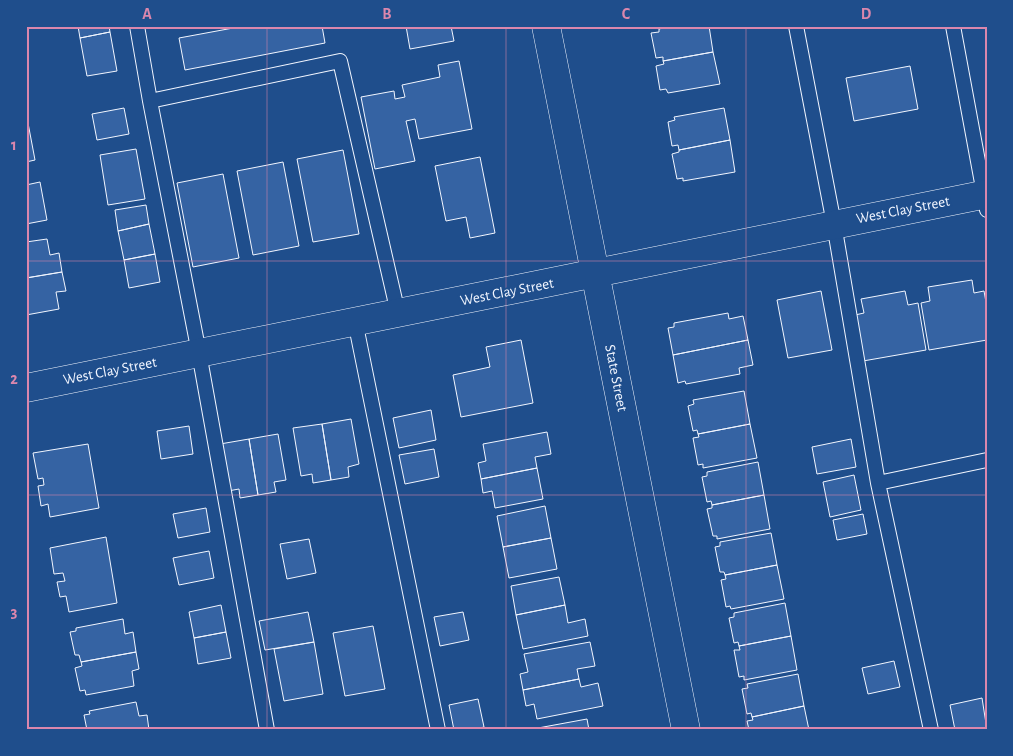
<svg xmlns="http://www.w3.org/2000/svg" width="1013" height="756" font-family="'Alegreya Sans',sans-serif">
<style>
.building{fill:#3563a3;stroke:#f2f6ff}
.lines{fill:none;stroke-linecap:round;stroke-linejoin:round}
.service-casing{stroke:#f2f6ff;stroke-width:16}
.minor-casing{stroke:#f2f6ff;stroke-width:29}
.service{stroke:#1f4e8c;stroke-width:14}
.minor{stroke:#1f4e8c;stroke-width:28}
.grid{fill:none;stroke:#da87ad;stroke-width:1;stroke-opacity:0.55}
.labels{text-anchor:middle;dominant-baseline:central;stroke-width:4;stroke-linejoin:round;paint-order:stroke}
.street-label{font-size:15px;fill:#f2f6ff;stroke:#1f4e8c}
.neatline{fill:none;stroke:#da87ad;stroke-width:2}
.grid-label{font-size:16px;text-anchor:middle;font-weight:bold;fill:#da87ad}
</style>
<rect width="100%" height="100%" fill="#1f4e8c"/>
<path class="building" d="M78,26H109L110,32L80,38Z
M244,26H322L325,43L185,70L179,38Z
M406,26H451L454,41L410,49Z
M671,26H709L713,52L663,61V57L656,58L651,33L659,32V29Z
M110,32L117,71L87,76L80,38Z
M713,52L720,84L668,93L666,89L660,90L656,66L664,64L663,61Z
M459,61L472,129L419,139L415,119L406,121L415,161L375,169L361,97L394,91L395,99L405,97L402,85L440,77L438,65Z
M910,66L918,109L854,121L846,78Z
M124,108L129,134L97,140L92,114Z
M724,108L730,140L679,150L678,145L672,146L668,122L675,120L674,117Z
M26,123H28L35,160L26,162Z
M730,140L735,172L683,181V178L677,179L672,154L679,152V150Z
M136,149L145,199L108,205L100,155Z
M343,150L359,234L313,242L297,159Z
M480,157L495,233L470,238L466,217L446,221L435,166Z
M283,162L299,246L253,255L237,171Z
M223,174L239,258L193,267L177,183Z
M40,182L47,220L26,224V185Z
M146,205L149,224L118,231L115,210Z
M149,224L155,254L124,260L118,231Z
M47,239L50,255L59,253L62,272L26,278V242Z
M155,254L160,282L129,288L124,260Z
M62,272L66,291L56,292L59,309L26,315V278Z
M972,280L974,293L984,291L987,308V340L929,350L921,303L930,301L928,287Z
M821,291L832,350L788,358L777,300Z
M905,291L908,305L918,303L926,350L863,361L855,315L864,313L861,299Z
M728,313L729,319L743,316L748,340L673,355L668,328L674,327V323Z
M521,340L533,403L461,417L453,375L490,367L486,347Z
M748,340L753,365L739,368L740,374L686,384L685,381L678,383L673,355Z
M744,391L750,424L698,434L697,430L693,431L688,406L694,404L693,400Z
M431,410L436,440L399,448L393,418Z
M351,419L359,464L348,467L349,477L331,480L322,424Z
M322,424L331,480L313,483L312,474L301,476L293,428Z
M750,424L757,458L703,468V464L698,465L693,438L699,437L698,434Z
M189,426L193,454L161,459L157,431Z
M547,432L551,454L535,457L537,468L481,479L478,463L486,461L483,444Z
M278,434L286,480L274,482L276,492L258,495L249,439Z
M249,439L258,495L240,498L239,489L228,491L220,444Z
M851,439L856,467L817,474L812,447Z
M88,444L99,508L50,517L48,504L41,506L38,486L44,485L43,478L38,479L33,453Z
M434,449L439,477L405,484L399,455Z
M758,462L764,495L712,505L711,501L707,502L702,477L707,476V472Z
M537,468L543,499L495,508L492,491L483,493L481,479Z
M854,475L861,510L830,517L823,482Z
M764,495L770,529L717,539V536H713L707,509L712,508V505Z
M545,506L551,538L503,547L497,516Z
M206,508L210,532L178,538L173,514Z
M863,514L867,534L837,540L833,520Z
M771,533L777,565L725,575L724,572H720L715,547L720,546V542Z
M106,537L117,603L69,612L66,596L60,597L57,582L65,581L63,573L54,574L50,548Z
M551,538L557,569L509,578L503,547Z
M309,539L316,573L287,579L280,544Z
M209,551L214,578L179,585L173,558Z
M777,565L784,599L731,609L730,606L726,607L721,580L726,579L725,575Z
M559,577L565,605L516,615L511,586Z
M785,603L791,636L739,646L738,642L734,643L729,618L734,617V613Z
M221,605L226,632L194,638L189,612Z
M565,605L568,623L585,619L588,636L523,649L516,615Z
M308,612L314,642L265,650L259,621Z
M463,612L469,640L440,646L434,617Z
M123,619L125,634L133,632L136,652L81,662L79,655H75L70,632L76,631V628Z
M373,626L385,689L345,696L333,633Z
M226,632L231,658L198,664L194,638Z
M791,636L797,670L744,680V676L739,677L734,650H740L739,646Z
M314,642L323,694L284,701L274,649Z
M590,642L595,666L577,669L579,679L523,690L520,674L528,672L524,654Z
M136,652L139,669L132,671L134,686L86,695L85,690L80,691L75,668L82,666L81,662Z
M894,661L900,687L868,694L862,668Z
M798,674L804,706L752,717L751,713L747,714L742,689L748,688L747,684Z
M579,679L581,687L598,683L603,706L537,719L534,704L526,706L523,690Z
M982,698L987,730H955L950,705Z
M478,699L484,727L472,730H454L449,705Z
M136,702L139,716L147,715L149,730H87L84,715L90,714L89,711Z
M804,706L809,730H749L747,721L753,720L752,717Z
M587,719L589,730H539L538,728Z"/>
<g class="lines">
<g class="service-casing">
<path id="service" d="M137,26L150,101L199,353L267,730
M796,26L834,224L878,483L931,730
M953,26L987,210
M150,101L340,61L398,313
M355,321L438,730
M878,483L987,460"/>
</g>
<g class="minor-casing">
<path id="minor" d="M546,26L686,730
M26,388L987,194"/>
</g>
<use href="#service" class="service"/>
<use href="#minor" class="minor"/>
</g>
<path class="grid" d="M267,26V730M506,26V730M746,26V730M26,261H987M26,495H987"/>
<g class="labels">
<g class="street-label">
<text transform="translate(903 210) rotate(-11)">West Clay Street</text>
<text transform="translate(507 292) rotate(-11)">West Clay Street</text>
<text transform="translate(110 371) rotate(-11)">West Clay Street</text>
<text transform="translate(616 378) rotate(79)">State Street</text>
</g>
</g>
<rect width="1013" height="756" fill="none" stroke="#1f4e8c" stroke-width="55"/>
<rect x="28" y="28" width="958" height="700" class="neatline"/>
<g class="grid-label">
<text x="147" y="19">A</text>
<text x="387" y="19">B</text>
<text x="626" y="19">C</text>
<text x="866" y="19">D</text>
<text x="14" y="150">1</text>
<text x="14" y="384">2</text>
<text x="14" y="617">3</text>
</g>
</svg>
